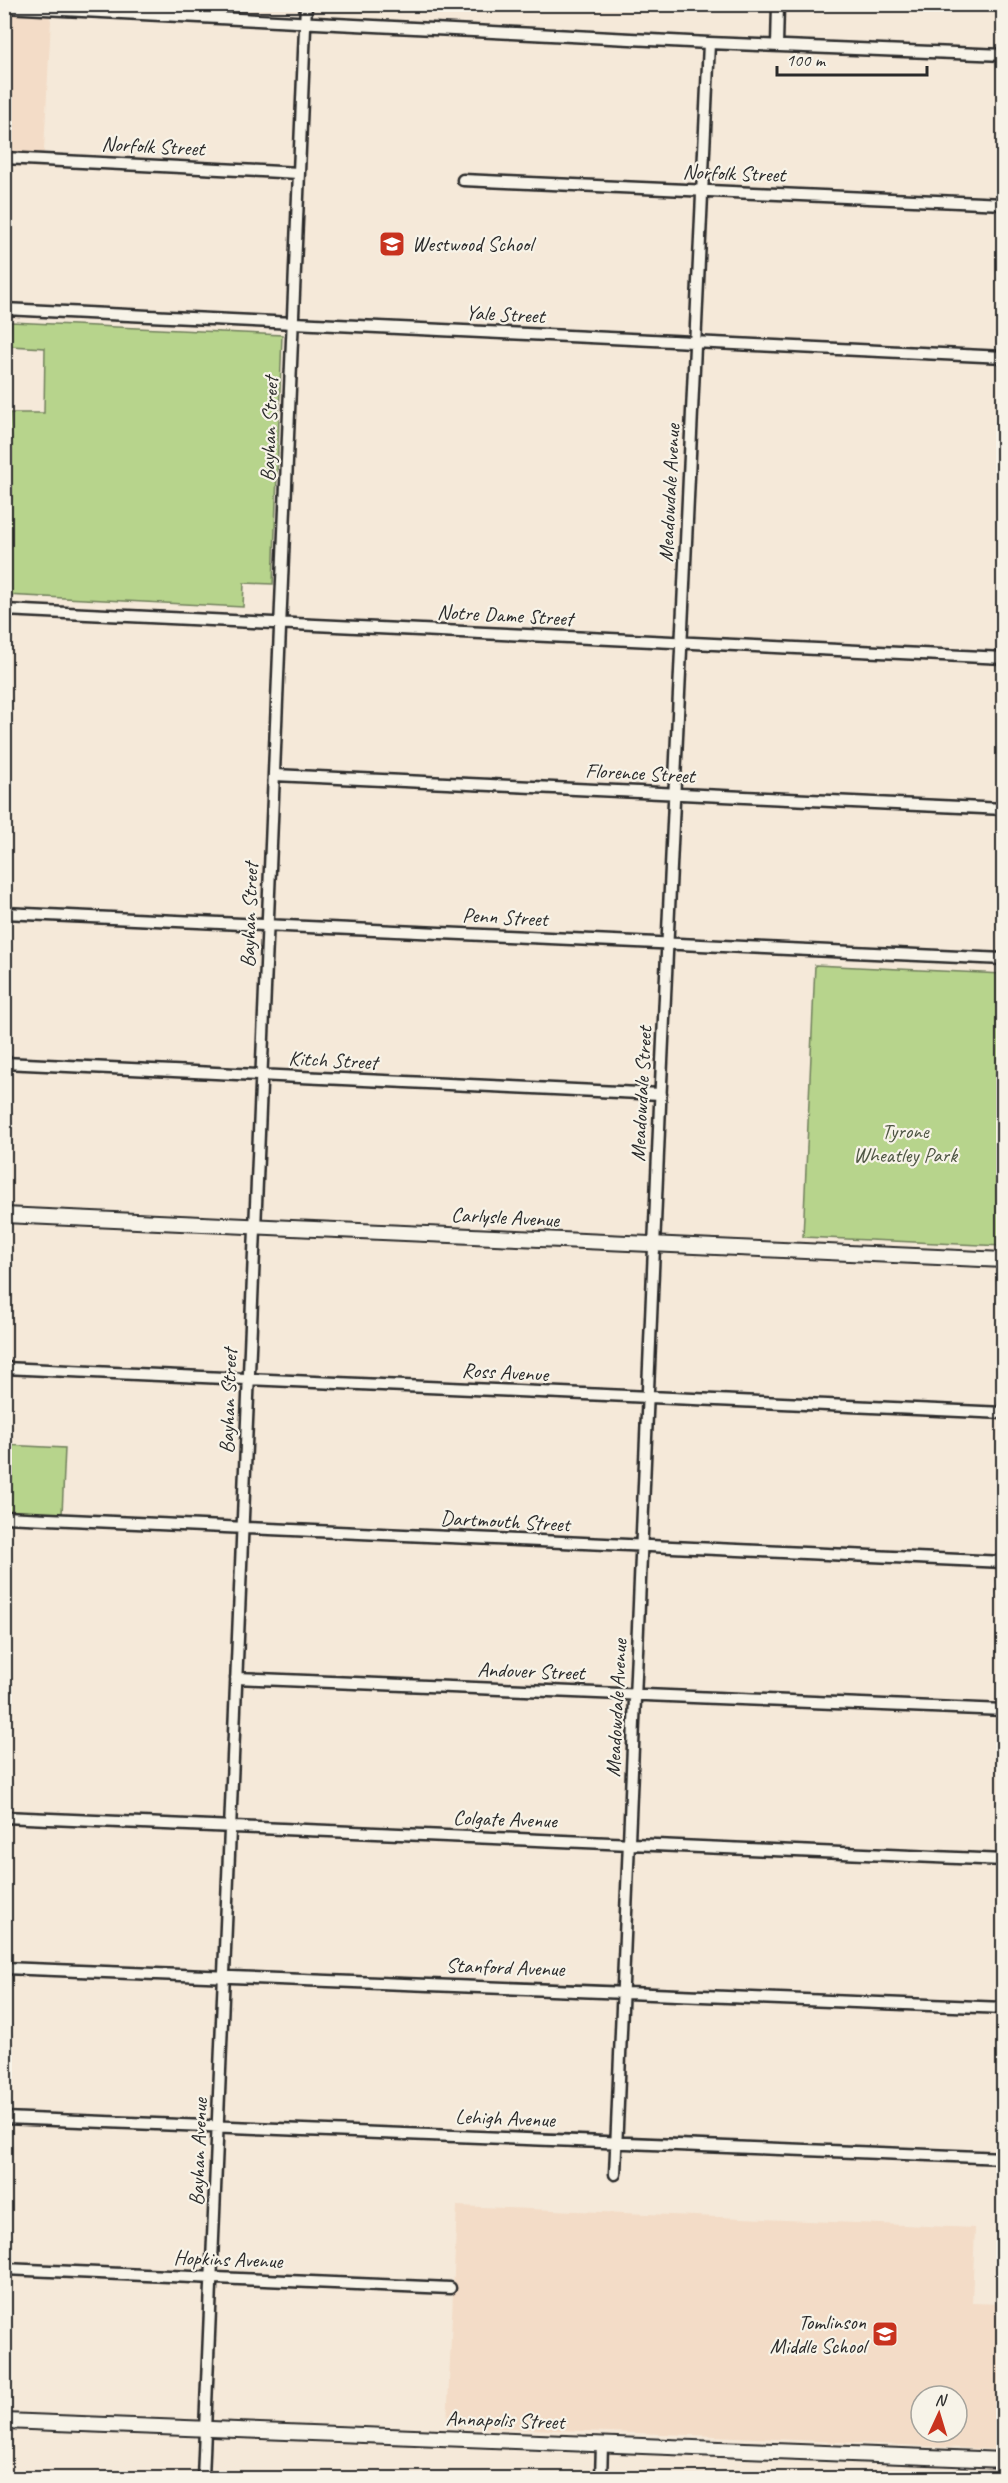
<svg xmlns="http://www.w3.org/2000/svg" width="1008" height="2483" font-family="Caveat,sans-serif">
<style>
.built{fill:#f3dcc7;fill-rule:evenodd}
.green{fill:#b7d48c;stroke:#71805c;stroke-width:1.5}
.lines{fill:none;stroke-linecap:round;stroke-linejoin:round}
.minor-casing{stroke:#2b2b2b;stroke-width:15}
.tertiary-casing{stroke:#2b2b2b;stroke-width:18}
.minor{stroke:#f7f3e8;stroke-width:10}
.tertiary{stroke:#f7f3e8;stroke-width:14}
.labels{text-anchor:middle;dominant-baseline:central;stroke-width:4.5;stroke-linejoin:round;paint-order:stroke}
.street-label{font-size:21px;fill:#2b2b2b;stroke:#f7f3e8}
.poi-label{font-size:21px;fill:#2b2b2b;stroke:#f7f3e8;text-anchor:start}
.park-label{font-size:21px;fill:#4e5543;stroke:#f7f3e8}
</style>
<rect width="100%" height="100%" fill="#f5e9d9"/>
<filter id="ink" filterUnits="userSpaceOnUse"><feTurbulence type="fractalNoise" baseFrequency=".0167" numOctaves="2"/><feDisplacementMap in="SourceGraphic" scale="12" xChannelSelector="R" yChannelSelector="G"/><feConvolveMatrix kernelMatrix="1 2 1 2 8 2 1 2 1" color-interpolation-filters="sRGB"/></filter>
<g filter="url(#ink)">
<path class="built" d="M4,12L48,14L51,20L43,168L11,166L7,296L4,295Z
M457,2206L975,2228L972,2303L1003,2304V2450L716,2436L447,2426ZM921,2396H957V2432H921Z"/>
<path class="green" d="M11,322L282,335L273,584L244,583L243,607L5,595V515L10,413H44L45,348L10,346Z
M815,965L1003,974V1246L803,1237Z
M5,1445L65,1448L62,1514L5,1511Z"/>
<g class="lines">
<g class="minor-casing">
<path id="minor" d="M4,7L709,43L1004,55
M777,46L778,4
M4,158L299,173
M463,180L1004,204
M4,309L1004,357
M4,610L1004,658
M274,775L1004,809
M4,913L1004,959
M4,1063L661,1094
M4,1368L1004,1413
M4,1517L1004,1562
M236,1678L1004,1710
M4,1817L1004,1860
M4,1968L1004,2008
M4,2118L1004,2158
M615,2174L660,1105L709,43
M4,2269L450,2288
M203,2478L306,4
M601,2478L602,2445"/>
</g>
<g class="tertiary-casing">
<path id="tertiary" d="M4,1215L1004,1260
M4,2421L1004,2460"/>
</g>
<use href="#minor" class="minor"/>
<use href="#tertiary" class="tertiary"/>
</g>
</g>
<defs>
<g id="school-square" transform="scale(1.35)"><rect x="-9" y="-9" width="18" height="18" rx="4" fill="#c8321e" stroke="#f7f3e8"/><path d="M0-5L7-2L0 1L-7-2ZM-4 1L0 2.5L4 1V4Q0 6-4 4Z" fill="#fff"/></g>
</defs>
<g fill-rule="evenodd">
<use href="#school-square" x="392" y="244"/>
<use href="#school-square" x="885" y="2334"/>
</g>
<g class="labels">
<g class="street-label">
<text transform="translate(153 146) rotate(3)">Norfolk Street</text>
<text transform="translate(734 173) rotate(2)">Norfolk Street</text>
<text transform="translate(505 314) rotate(3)">Yale Street</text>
<text transform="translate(269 429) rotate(-88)">Bayhan Street</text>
<text transform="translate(669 493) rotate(-87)">Meadowdale Avenue</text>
<text transform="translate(505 615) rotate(3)">Notre Dame Street</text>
<text transform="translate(640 773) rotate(3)">Florence Street</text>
<text transform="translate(249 915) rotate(-88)">Bayhan Street</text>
<text transform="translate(505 917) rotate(3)">Penn Street</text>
<text transform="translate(333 1060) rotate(3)">Kitch Street</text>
<text transform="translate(641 1094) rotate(-87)">Meadowdale Street</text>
<text transform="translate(505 1217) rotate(3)">Carlysle Avenue</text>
<text transform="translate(505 1372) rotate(3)">Ross Avenue</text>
<text transform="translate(228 1401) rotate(-88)">Bayhan Street</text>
<text transform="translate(505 1521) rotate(3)">Dartmouth Street</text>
<text transform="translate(531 1671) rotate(2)">Andover Street</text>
<text transform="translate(616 1708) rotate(-87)">Meadowdale Avenue</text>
<text transform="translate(505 1819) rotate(2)">Colgate Avenue</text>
<text transform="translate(505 1967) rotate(2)">Stanford Avenue</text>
<text transform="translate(505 2118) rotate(2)">Lehigh Avenue</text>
<text transform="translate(198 2152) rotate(-88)">Bayhan Avenue</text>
<text transform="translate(228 2259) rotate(2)">Hopkins Avenue</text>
<text transform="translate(505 2420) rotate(2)">Annapolis Street</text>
</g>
<g class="poi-label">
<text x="412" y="244">Westwood School</text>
<text x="866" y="2322" text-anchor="end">Tomlinson<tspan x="866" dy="24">Middle School</tspan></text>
</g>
<g class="park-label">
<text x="905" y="1131">Tyrone<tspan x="905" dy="24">Wheatley Park</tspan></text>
</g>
</g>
<rect width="1008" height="2483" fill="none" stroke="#f7f3e8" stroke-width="24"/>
<rect x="12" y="12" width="984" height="2459" fill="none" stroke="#2b2b2b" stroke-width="2" filter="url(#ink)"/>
<g transform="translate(939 2414) rotate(4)"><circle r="28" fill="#f7f3e8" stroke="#a5a39c" stroke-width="1.5"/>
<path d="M0-4.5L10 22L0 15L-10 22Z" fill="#c8321e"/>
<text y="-9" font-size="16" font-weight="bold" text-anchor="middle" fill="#2b2b2b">N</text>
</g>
<path d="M777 66v9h150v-9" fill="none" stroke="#2b2b2b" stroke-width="3"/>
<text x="786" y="66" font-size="18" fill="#2b2b2b" stroke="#f7f3e8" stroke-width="4.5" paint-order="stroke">100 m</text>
</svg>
